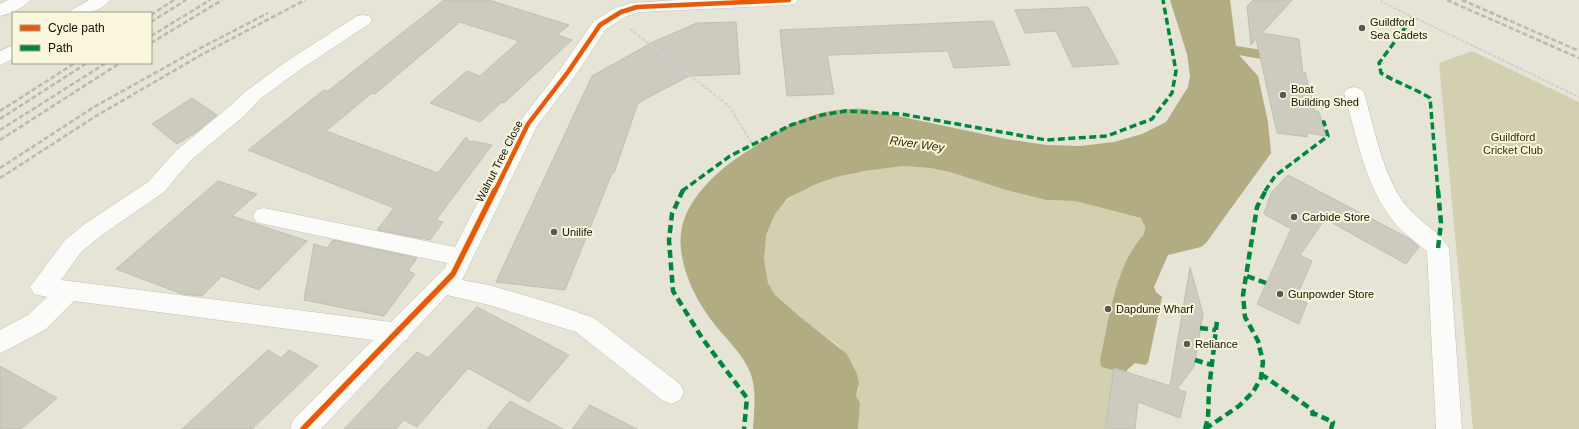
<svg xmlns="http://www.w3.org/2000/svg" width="1579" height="429" font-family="Helvetica,sans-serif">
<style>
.green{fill:#d3d0b1}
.water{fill:#b1ac81}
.building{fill:#cdcbc0;stroke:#c0bfb3}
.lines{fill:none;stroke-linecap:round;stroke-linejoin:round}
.minor-casing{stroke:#c1c0b4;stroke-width:1}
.path{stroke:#d1d0cd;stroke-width:2;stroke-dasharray:3.5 1.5;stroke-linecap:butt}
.minor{fill:#fbfbf9;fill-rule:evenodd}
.rail{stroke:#b9b9b6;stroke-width:2.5;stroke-dasharray:5 2.5;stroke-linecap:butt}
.quiet-far1{stroke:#00873e;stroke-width:3.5;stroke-dasharray:7 3.5;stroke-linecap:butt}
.quiet{stroke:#00873e;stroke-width:4.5;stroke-dasharray:8 4.5;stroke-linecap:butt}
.cycleway-far1-casing{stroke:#faf7dd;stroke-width:6}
.cycleway-casing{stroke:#faf7dd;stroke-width:8}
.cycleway-far1{stroke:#e8590c;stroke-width:4.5}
.cycleway{stroke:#e8590c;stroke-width:5.5}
.poi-dot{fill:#5c5a4f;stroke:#faf7dd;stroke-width:1.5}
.labels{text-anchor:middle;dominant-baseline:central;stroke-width:4;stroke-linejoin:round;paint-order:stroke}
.poi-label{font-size:11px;fill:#111007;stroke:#faf7dd;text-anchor:start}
.park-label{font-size:11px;fill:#322c00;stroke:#faf7dd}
.street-label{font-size:11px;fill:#111007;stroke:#faf7dd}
.water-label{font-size:12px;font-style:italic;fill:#322d00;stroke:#faf7dd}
</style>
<rect width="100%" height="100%" fill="#e6e4d6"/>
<path class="green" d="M1472,51L1579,102V429H1473L1439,63Z
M903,166L930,168L950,172L1006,190L1046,200L1075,201L1141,218L1145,227L1144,234L1135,245L1101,366L1126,374L1120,429H858L860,403L856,396L859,388C855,379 846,354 840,347C836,343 830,340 825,336C811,325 785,308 774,294C765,281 764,265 764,250C764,183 852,170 903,166Z"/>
<path class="water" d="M1170,0H1230L1236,46L1276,52L1277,62L1239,55L1258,76L1268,122L1271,153L1206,243L1201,247L1168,255L1154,287L1156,292L1162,297L1148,363L1145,365L1135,363L1127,370L1126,374L1102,367L1101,366L1100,360C1110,317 1114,268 1144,234L1145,227L1141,218L1075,201L1046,200L1006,190L950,172L930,168L903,166L864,171L836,177L816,184L788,198L775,214L766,235L764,259L768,283L775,295L799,316L847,354L857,374L859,383L856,396L860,403L858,429H753C754,411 757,389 750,372C741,350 720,334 707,314C690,290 673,250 684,220C693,193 720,169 743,154C785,126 813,107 865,109L1006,139L1047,145L1080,146L1114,142L1142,134L1166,122L1188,87L1190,76L1187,54Z"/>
<path class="building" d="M444,0H489L569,25L557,35L572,40L504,103L502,102L480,122L430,103L467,71L480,76L519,41L460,22L375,94L372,93L326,131L438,173L466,137L470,142L472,141L492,145L436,220L443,222L430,240L377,230L394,208L248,150L324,90L328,91Z
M1253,0H1292L1262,33L1299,39L1303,74L1305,72L1315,111L1319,112L1326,136L1307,133L1308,137L1277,133L1256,39L1251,45L1247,6Z
M1088,7L1119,64L1073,67L1056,31L1025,33L1015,10Z
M993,21L1010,65L954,68L948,51L827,55L834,94L787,96L780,30Z
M736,22L740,74L689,76L638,103L614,173H612L565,290L496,282L592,76L653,42L697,23Z
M192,98L217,115L195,133L177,144L152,124Z
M1288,175L1410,239L1419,247L1406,264L1325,219L1300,255L1312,261L1296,298L1307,303L1299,324L1257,304L1291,229L1264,214L1271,193Z
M218,181L257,194L232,216L307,241L259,290L222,276L202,296L182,294L116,269Z
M333,240L417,258L408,271L415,274L384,316L304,300L314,244L327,248Z
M1190,267L1203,314L1194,367L1177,389L1186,392L1180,418L1138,402L1135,429H1105L1114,368L1170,386Z
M477,307L569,355L529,402L468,368L417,427L404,420L396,429H344L417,352L428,358Z
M268,350L281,358L289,350L318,366L252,429H182Z
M0,366L57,398L21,429H0Z
M510,401L563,429H487Z
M590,405L637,429H572Z"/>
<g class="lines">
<g class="minor-casing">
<path id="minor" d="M8,0H30C24,8 9,14 0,16V4Z
M89,0H110C100,13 85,13 70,13L73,9Z
M677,0H798L795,4L789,5L639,12L627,16L606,29L575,76L537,126L462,280L489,285L557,305L594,318L680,384L684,392L680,400L671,404L662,400L576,332L489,305L447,295L409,336L407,340L404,341L321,429H290L293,420L373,340L74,301L46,329L9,349L0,353V330L28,315L47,297L34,294L30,287L65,240L86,223L148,182L177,150L230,106L246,91L287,61L357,16L363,15L369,16L372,20L369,24L301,69L260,99L244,116L191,160L164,192L102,235L81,252L61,280L391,322L445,268L447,263L264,224L256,222L253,216L256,210L264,208L455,247L518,124L561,68L594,21L615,8L631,3Z
M13,45V59L0,65V51Z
M1354,87L1361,89L1364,93C1374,127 1382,171 1402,200C1415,220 1440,231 1449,248L1462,429H1436L1427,251C1416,242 1404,234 1395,223C1365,187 1357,137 1344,93L1347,89Z"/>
</g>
<path class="path" d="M1381,0L1382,2L1579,97
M630,29L729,106L753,145"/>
<use href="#minor" class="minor"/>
<path class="rail" d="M1447,0L1579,58
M1462,0L1579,51
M151,15L174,0
M151,22L186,0
M151,36L210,0
M151,43L222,0
M0,111L75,63
M0,119L87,63
M0,130L106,63
M0,140L120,63
M0,168L94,107L189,54L268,13
M0,178L96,116L201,55L305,0"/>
<path class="quiet-far1" d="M1413,17L1379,63L1381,73C1397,83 1414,88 1430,98L1438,191
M682,191L730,156L791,125L822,115L846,111L901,114L1046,140L1107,136L1152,119L1172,93L1176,71L1163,0
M1265,191L1275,176L1328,136L1324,122H1322"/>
<path class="quiet" d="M683,190L672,214L669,240L673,291L702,338L747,398L744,429
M1438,248L1441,223L1438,190
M1247,276L1266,283
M1200,328L1216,330
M1195,360L1212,365
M1261,374L1311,409L1313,413
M1312,416L1313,413L1333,422L1331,429
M1205,429L1239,406L1253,392L1261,378L1263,362L1258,341L1245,317L1243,295L1257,207L1266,190
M1205,429L1208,418L1209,389L1217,321"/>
<g class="cycleway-far1-casing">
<path id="cycleway-far1" d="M495,191L528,124L568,72L600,25L621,12L637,7L789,0"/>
</g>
<g class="cycleway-casing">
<path id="cycleway" d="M303,429L453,274L495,190"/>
</g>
<use href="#cycleway-far1" class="cycleway-far1"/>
<use href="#cycleway" class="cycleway"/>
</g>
<g class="poi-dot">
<circle cx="1362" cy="28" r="4"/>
<circle cx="1283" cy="95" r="4"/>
<circle cx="1294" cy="217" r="4"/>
<circle cx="554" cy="232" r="4"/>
<circle cx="1280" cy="294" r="4"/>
<circle cx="1108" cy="309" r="4"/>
<circle cx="1187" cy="344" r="4"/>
</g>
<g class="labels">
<g class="poi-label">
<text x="1370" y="22">Guildford<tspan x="1370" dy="13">Sea Cadets</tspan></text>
<text x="1291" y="89">Boat<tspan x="1291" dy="13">Building Shed</tspan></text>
<text x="1302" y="217">Carbide Store</text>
<text x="562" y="232">Unilife</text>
<text x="1288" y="294">Gunpowder Store</text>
<text x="1116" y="309">Dapdune Wharf</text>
<text x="1195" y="344">Reliance</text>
</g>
<g class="park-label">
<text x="1513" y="137">Guildford<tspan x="1513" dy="13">Cricket Club</tspan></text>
</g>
<g class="street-label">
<text transform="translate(499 161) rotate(-63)">Walnut Tree Close</text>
</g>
<g class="water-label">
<text transform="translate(917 144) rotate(8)">River Wey</text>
</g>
</g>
<rect x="12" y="12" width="140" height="52" fill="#faf7dd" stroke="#9d9b87"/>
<rect x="20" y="25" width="20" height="6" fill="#e8590c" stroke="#9d9b87"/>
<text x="48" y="32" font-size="12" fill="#111007">Cycle path</text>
<rect x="20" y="45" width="20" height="6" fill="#00873e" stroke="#9d9b87"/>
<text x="48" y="52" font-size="12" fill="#111007">Path</text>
</svg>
